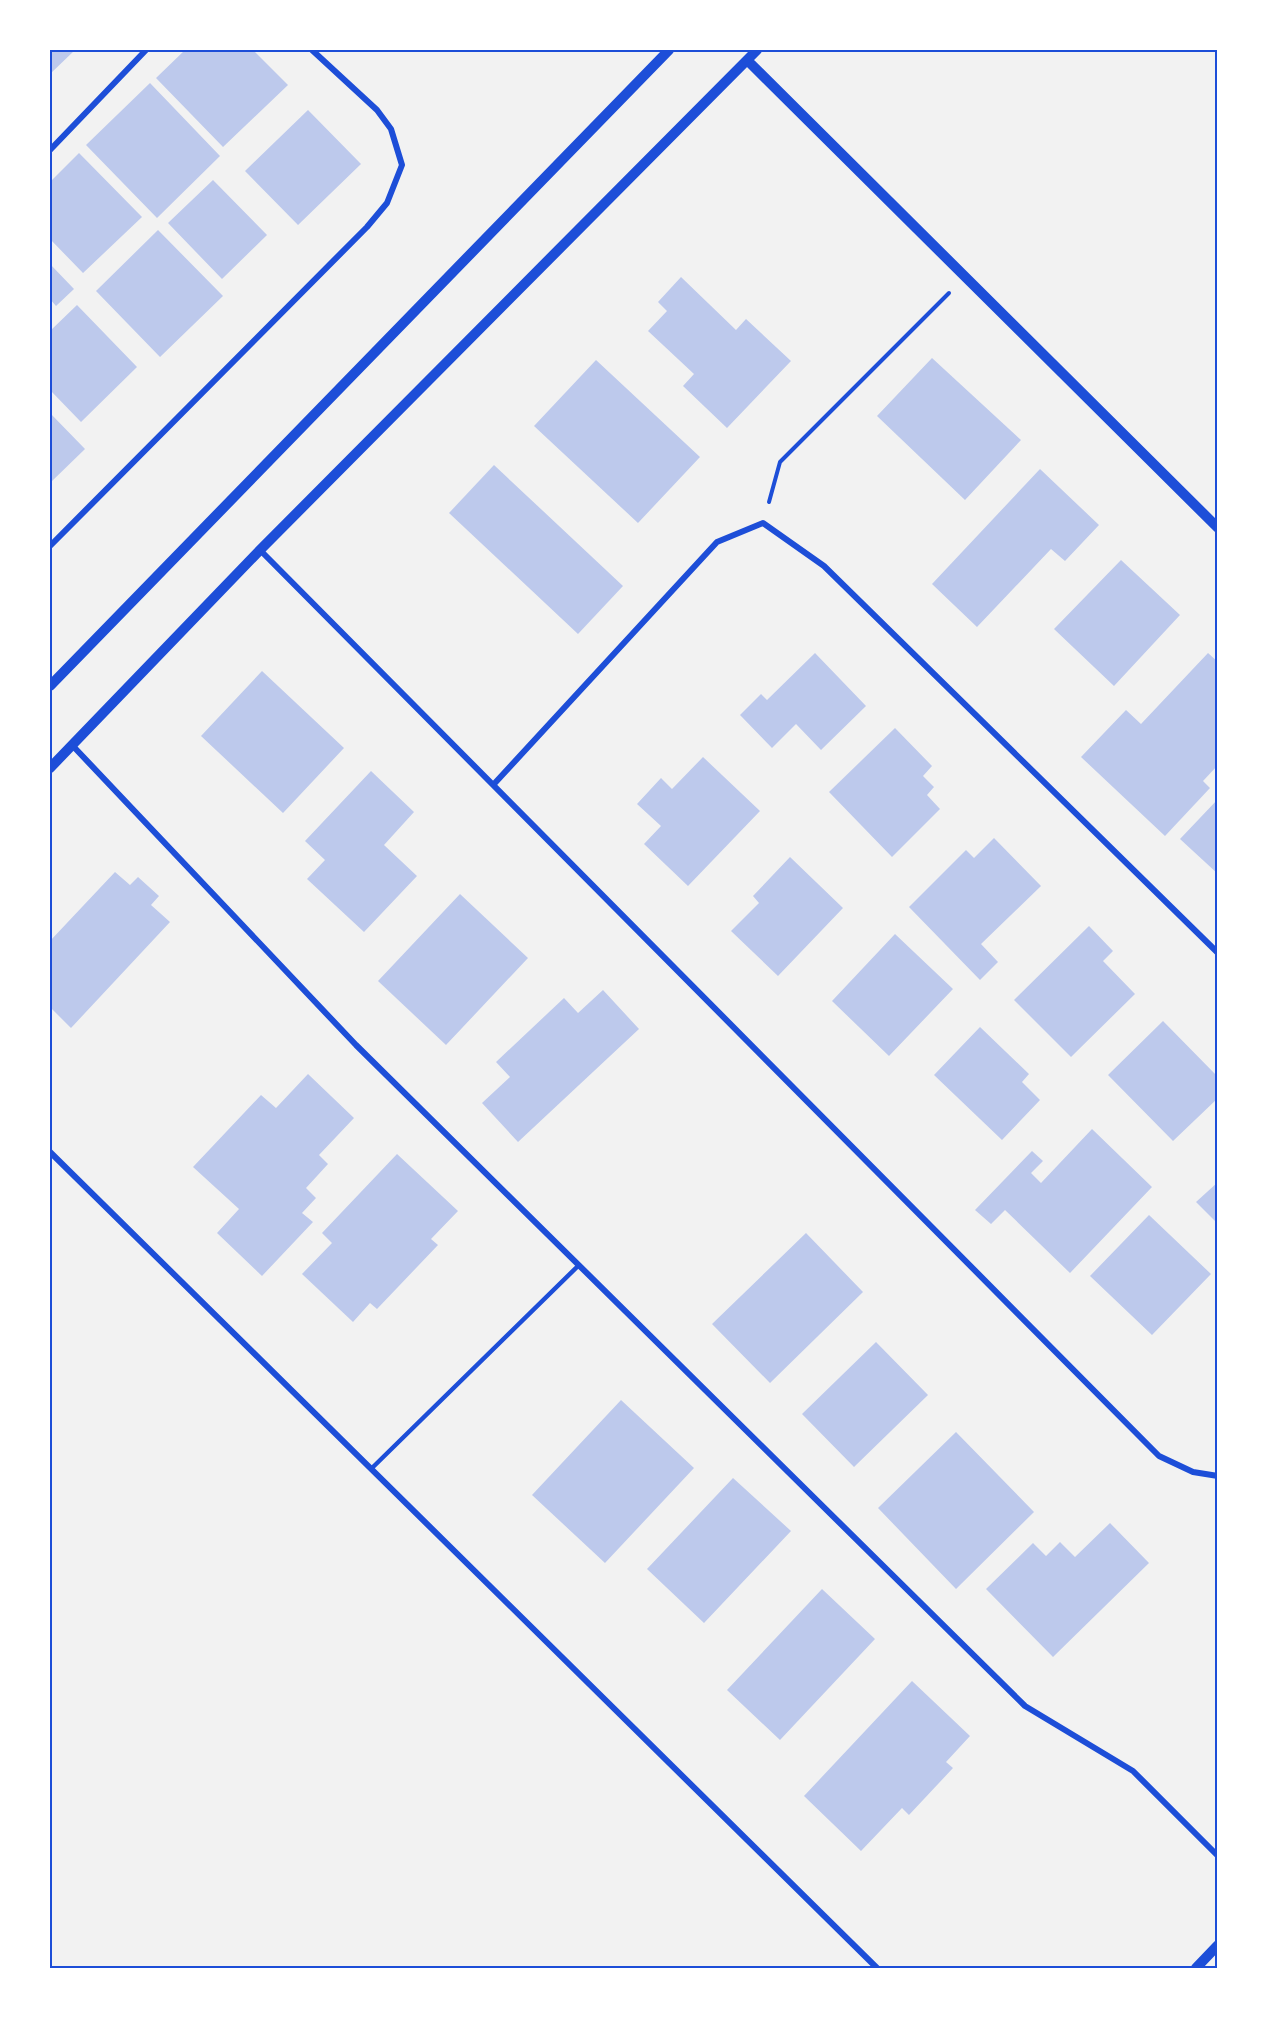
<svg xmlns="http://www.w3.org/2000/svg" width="1267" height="2018" font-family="'Archivo Narrow',sans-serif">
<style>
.building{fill:#bdc9ec}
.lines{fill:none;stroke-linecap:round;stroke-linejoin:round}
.path{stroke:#1d4ed8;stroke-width:4}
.service{stroke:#1d4ed8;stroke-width:4.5}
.minor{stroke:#1d4ed8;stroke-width:6}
.tertiary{stroke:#1d4ed8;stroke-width:10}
.neatline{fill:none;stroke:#1d4ed8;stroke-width:2}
</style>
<rect width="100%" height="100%" fill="#f2f2f2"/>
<path class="building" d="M50,50H75L50,74Z
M185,50H253L288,85L223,147L156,78Z
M150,83L220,156L157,218L86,145Z
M308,110L361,164L298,225L245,171Z
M79,153L142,217L83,273L50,239V182Z
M213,180L267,235L222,279L168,223Z
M158,230L223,296L160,357L96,291Z
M50,264L74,289L56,306L50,299Z
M681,277L736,330L746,319L791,361L727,428L683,386L694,374L648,331L667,311L658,302Z
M77,305L137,367L81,422L50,390V331Z
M932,358L1021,440L965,500L877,416Z
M596,360L700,457L638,523L534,426Z
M50,413L85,449L50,483Z
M494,465L623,586L578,634L449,513Z
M1040,469L1099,525L1065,561L1051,549L977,627L932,584Z
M1121,560L1180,615L1114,686L1054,629Z
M815,653L866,706L821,750L796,724L772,748L740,715L761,694L767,700Z
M1208,653L1218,662V765L1203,781L1210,788L1165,836L1081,757L1126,710L1141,724Z
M262,671L344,748L283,813L201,736Z
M895,728L932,766L923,776L934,787L927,795L940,809L892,857L829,792Z
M703,757L760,811L688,886L644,844L661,826L637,804L661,778L672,789Z
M371,771L414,812L384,845L417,876L364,932L307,879L325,860L305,841Z
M1218,799V874L1180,839Z
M994,838L1041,886L981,944L998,962L980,980L909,907L966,850L974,858Z
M790,857L843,908L778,976L731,931L759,903L753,896Z
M115,872L130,885L138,877L159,896L151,905L170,922L71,1028L50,1007V941Z
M460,894L528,958L446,1045L378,981Z
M1089,926L1113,951L1103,961L1135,994L1071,1057L1014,1000Z
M895,934L953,989L889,1056L832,1001Z
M603,990L639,1029L518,1142L482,1103L510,1077L496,1062L564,998L578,1013Z
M1163,1021L1218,1077V1098L1173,1141L1108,1075Z
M980,1027L1029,1074L1022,1082L1040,1100L1002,1140L934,1075Z
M308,1074L354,1118L319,1155L328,1164L306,1188L316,1198L302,1213L313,1222L262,1276L217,1233L239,1209L193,1167L261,1095L276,1108Z
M1092,1129L1152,1187L1070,1273L1005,1210L991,1224L975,1210L1032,1151L1043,1161L1031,1173L1041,1183Z
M397,1154L458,1211L431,1239L438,1245L377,1309L370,1303L353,1322L302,1274L332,1243L322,1233Z
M1218,1182V1224L1196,1202Z
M1149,1215L1211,1274L1152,1335L1090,1276Z
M806,1233L863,1292L770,1383L712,1324Z
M876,1342L928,1395L854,1467L802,1414Z
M621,1400L694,1468L605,1563L532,1495Z
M956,1432L1034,1512L956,1589L878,1508Z
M733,1478L791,1531L704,1623L647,1569Z
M1110,1523L1149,1563L1053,1657L986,1589L1033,1543L1046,1556L1060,1542L1075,1557Z
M822,1589L875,1639L780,1740L727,1690Z
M912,1681L970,1736L946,1762L953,1768L909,1815L902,1808L861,1851L804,1796Z"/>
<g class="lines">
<path class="path" d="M769,502L780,462L949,293"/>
<path class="service" d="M371,1469L579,1265"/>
<path class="minor" d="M50,150L146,50
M50,546L367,227L387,203L402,165L391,129L377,110L312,50
M260,550L1159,1456L1193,1472L1218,1476
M72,745L356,1045L1025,1706L1133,1771L1218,1856
M494,784L717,542L763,523L824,566L1218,953
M50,1152L877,1968"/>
<path class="tertiary" d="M747,60L1218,528
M50,686L669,50
M50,768L260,550L757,50
M1196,1968L1218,1945"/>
</g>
<rect width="1267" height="2018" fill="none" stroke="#ffffff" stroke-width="102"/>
<rect x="51" y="51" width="1165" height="1916" class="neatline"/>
</svg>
